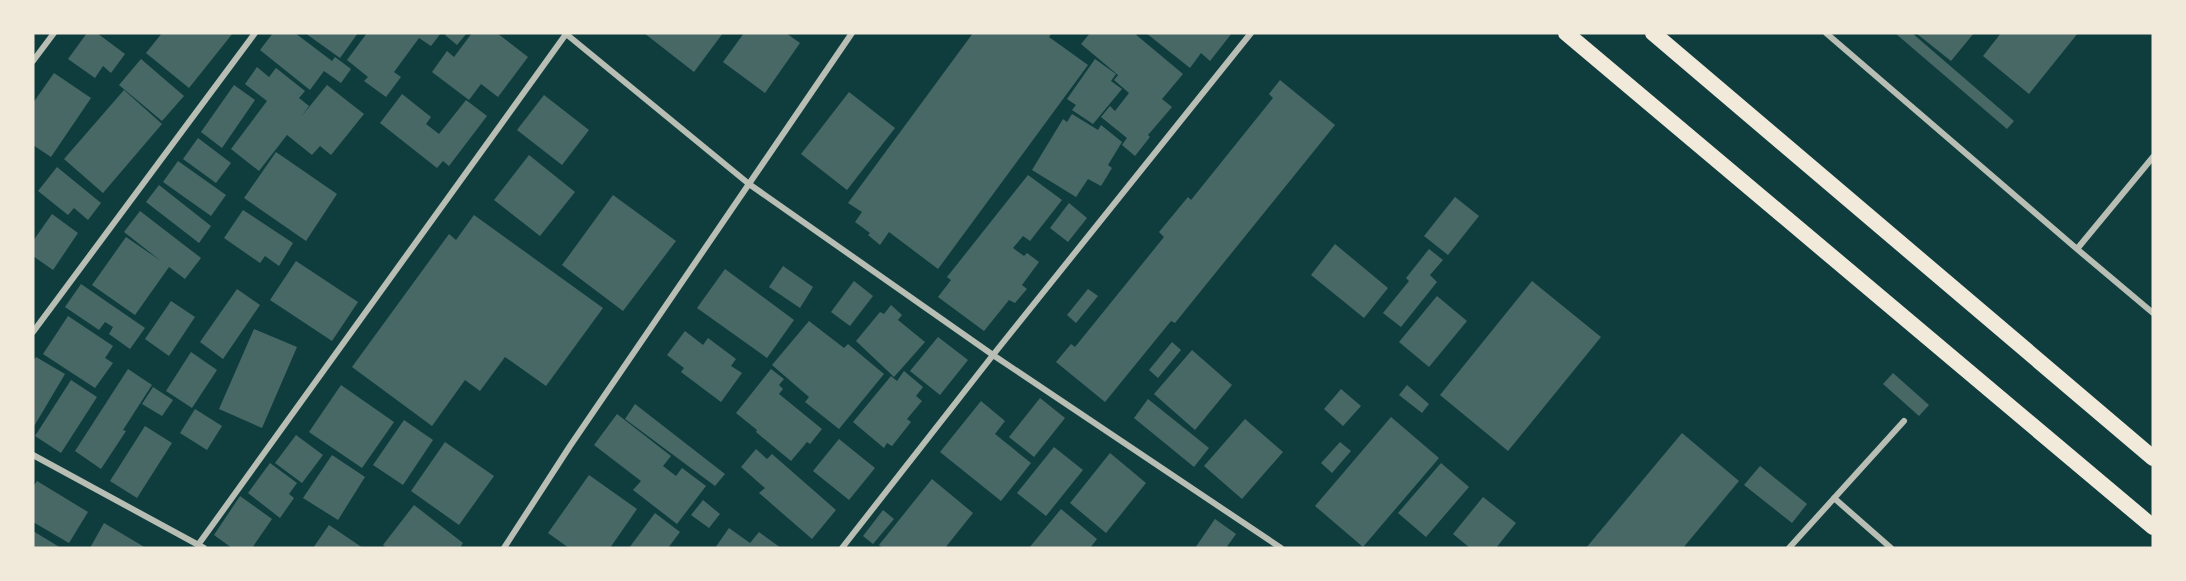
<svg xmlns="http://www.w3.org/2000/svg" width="2186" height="581" font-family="'Titillium Web',sans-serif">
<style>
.building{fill:#486865}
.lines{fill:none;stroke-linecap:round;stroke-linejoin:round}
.minor{stroke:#b8beb3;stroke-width:6}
.trunk{stroke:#f1e9da;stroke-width:16}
</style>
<rect width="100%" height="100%" fill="#0f3d3e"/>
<path class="building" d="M87,33H97L125,54L111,73L103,66L95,78L68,59Z
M162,33H233L189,88L146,53Z
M273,33H295L332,61L335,57L351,69L341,83L324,71L310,90L260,50Z
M305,33H358L340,58Z
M367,33H441L431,46L419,38L394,72L401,77L386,97L364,81L368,77L347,60Z
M447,33H467L457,45L445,35Z
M472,33H497L528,57L498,97L481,84L469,100L432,72L447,51L454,57Z
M644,33H723L694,72Z
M744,33H786L800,43L765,93L723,62Z
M973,33H1052L1049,37L1088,65L938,269L889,232L880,245L868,235L870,233L855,222L862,212L848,203Z
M1090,33H1134L1183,74L1162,99L1172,107L1148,135L1150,137L1135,156L1122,145L1127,138L1101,117L1110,106L1115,111L1129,93L1114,80L1118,75L1081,44Z
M1146,33H1232L1210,61L1201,53L1190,68Z
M1895,33H1912L2014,121L2007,129Z
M1916,33H1974L1951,61Z
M2001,33H2078L2029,94L1983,56Z
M141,59L184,96L162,121L119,85Z
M1095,59L1116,74L1111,81L1122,89L1093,124L1072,110L1076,105L1067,99Z
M257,67L269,77L276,68L305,91L299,98L309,106L301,117L327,85L364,114L331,155L320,146L312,155L287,135L259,171L231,149L267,101L245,84Z
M54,73L91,98L51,157L33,145V103Z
M1280,80L1335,125L1175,323L1171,321L1105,402L1056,362L1071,344L1075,347L1164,237L1159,232L1188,197L1191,200L1273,98L1269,94Z
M234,85L255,100L222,148L201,132Z
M124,90L162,124L103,193L64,159Z
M849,92L895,128L847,190L801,154Z
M402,94L431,117L426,124L439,134L466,100L487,116L449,166L443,161L437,168L380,123Z
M544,95L589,130L562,165L517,130Z
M1072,114L1098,130L1101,125L1122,142L1108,165L1112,168L1101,186L1088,179L1076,197L1032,170L1063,119L1067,122Z
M198,138L231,163L216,183L183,159Z
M276,152L337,194L306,241L244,198Z
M529,155L575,192L540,236L494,200Z
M178,161L226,195L211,216L163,182Z
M57,167L101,203L88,220L74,208L68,215L38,191Z
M1028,175L1062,200L1030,241L1023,236L1013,248L1024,256L1027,253L1039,262L1022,285L1027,289L1015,303L1009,300L984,331L938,297L951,280L947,277Z
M159,185L211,226L199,243L146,202Z
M613,195L676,241L623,311L562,265Z
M1455,197L1479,216L1448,255L1424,236Z
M1069,203L1087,218L1068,242L1050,228Z
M243,210L293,243L279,266L265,256L260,263L224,238Z
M140,211L201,258L185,279L169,267L135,315L92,285L126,237L161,261L124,232Z
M52,214L78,233L53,270L33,256V241Z
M474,215L603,308L546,386L505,357L480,391L465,380L432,426L352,367L449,234L456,240Z
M1335,244L1388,288L1364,318L1311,275Z
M1429,249L1443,260L1430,275L1437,282L1401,327L1383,313L1409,281L1406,278Z
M296,261L358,302L332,341L270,300Z
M783,266L813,287L800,308L769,287Z
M725,269L794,320L767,358L697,308Z
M854,281L873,296L850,326L831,312Z
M1532,281L1601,337L1508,451L1440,395Z
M81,284L145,328L130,349L109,334L113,327L105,322L99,330L65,307Z
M237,289L260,305L223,359L200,342Z
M1088,289L1098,296L1076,323L1067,315Z
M1437,296L1467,321L1429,367L1399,342Z
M171,301L195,317L169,356L145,339Z
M891,305L902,315L898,320L925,342L894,377L856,341L880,312L884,314Z
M68,316L113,346L105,358L113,363L95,388L43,354Z
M809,321L844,348L848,344L884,374L839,429L805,402L809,397L772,365Z
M254,329L297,347L262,428L219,409Z
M685,331L703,345L708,338L736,359L731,366L742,373L721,402L681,372L684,368L667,355Z
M938,337L968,360L940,395L910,371Z
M1172,342L1181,350L1158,378L1149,370Z
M1192,350L1232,385L1195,430L1154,394Z
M191,352L217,370L192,408L166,391Z
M36,357L65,374L33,428V361Z
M128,369L152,385L123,430L126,431L101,469L75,451Z
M771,369L784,379L779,385L783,389L779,394L822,429L810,444L807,442L791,461L756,432L757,430L736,413Z
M904,371L923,387L916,396L922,401L907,419L911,422L892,446L887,443L884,448L853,422L891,376L897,381Z
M1893,373L1929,405L1919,416L1883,384Z
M71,380L97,397L61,453L35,436Z
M341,385L394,422L362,468L309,432Z
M1407,385L1429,404L1422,413L1399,395Z
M153,387L173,400L162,416L142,404Z
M1341,389L1361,406L1343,426L1324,409Z
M1040,398L1065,418L1034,457L1009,437Z
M1148,399L1209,448L1194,467L1134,418Z
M981,401L1005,421L995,434L1031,463L1001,501L940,452Z
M635,404L725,474L715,486L625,419Z
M195,409L222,426L207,450L180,433Z
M617,414L671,456L663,466L676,476L682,468L706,486L677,524L633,490L641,481L594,445Z
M1391,417L1439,458L1363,547L1315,506Z
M1245,419L1283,452L1242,499L1204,466Z
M404,420L433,440L403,485L373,465Z
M145,426L172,443L137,498L110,481Z
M1682,433L1739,481L1683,548H1586Z
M296,435L323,455L302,483L275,463Z
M839,439L875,468L849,500L813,471Z
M445,442L494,476L459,525L411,491Z
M1340,442L1351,451L1332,473L1321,463Z
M1054,447L1083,470L1046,516L1017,493Z
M756,449L767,459L772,454L836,510L812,539L759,493L765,488L741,467Z
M1110,453L1146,483L1106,533L1070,503Z
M332,455L365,477L338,520L303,498Z
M270,463L297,483L289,494L294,498L280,518L248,493Z
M1441,463L1469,487L1426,537L1398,513Z
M1760,466L1807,504L1792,523L1744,485Z
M589,475L637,509L610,548H569L548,533Z
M932,479L973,513L945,548H883L879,545Z
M37,481L88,512L69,543L33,522V487Z
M240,496L272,519L252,548H232L214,535Z
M1483,497L1516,523L1496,548H1470L1453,534Z
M703,500L720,514L709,528L691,515Z
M414,505L463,543L460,548H387L383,545Z
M1061,509L1097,539L1090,548H1029Z
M883,510L894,519L873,544L863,536Z
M655,513L680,532L668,548H629Z
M1215,519L1236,534L1226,548H1195Z
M104,523L146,548H90Z
M329,525L363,548H313Z
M729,528L750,543L759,532L781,548H715Z
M33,531L61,548H33Z"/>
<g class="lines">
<path class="minor" d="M565,33L749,184L993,355L1281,548
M1826,33L2077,249
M33,61L54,33
M2153,157L2077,249L2153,313
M33,332L255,33
M33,455L204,548
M1834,498L1891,548
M198,545L566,34
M504,548L570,446L852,33
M842,548L993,355L1251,33
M1789,548L1904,421"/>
<path class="trunk" d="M1566,33L2153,527
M1653,33L2153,458"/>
</g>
<rect width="2186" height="581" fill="none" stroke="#f1e9da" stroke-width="69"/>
</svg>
